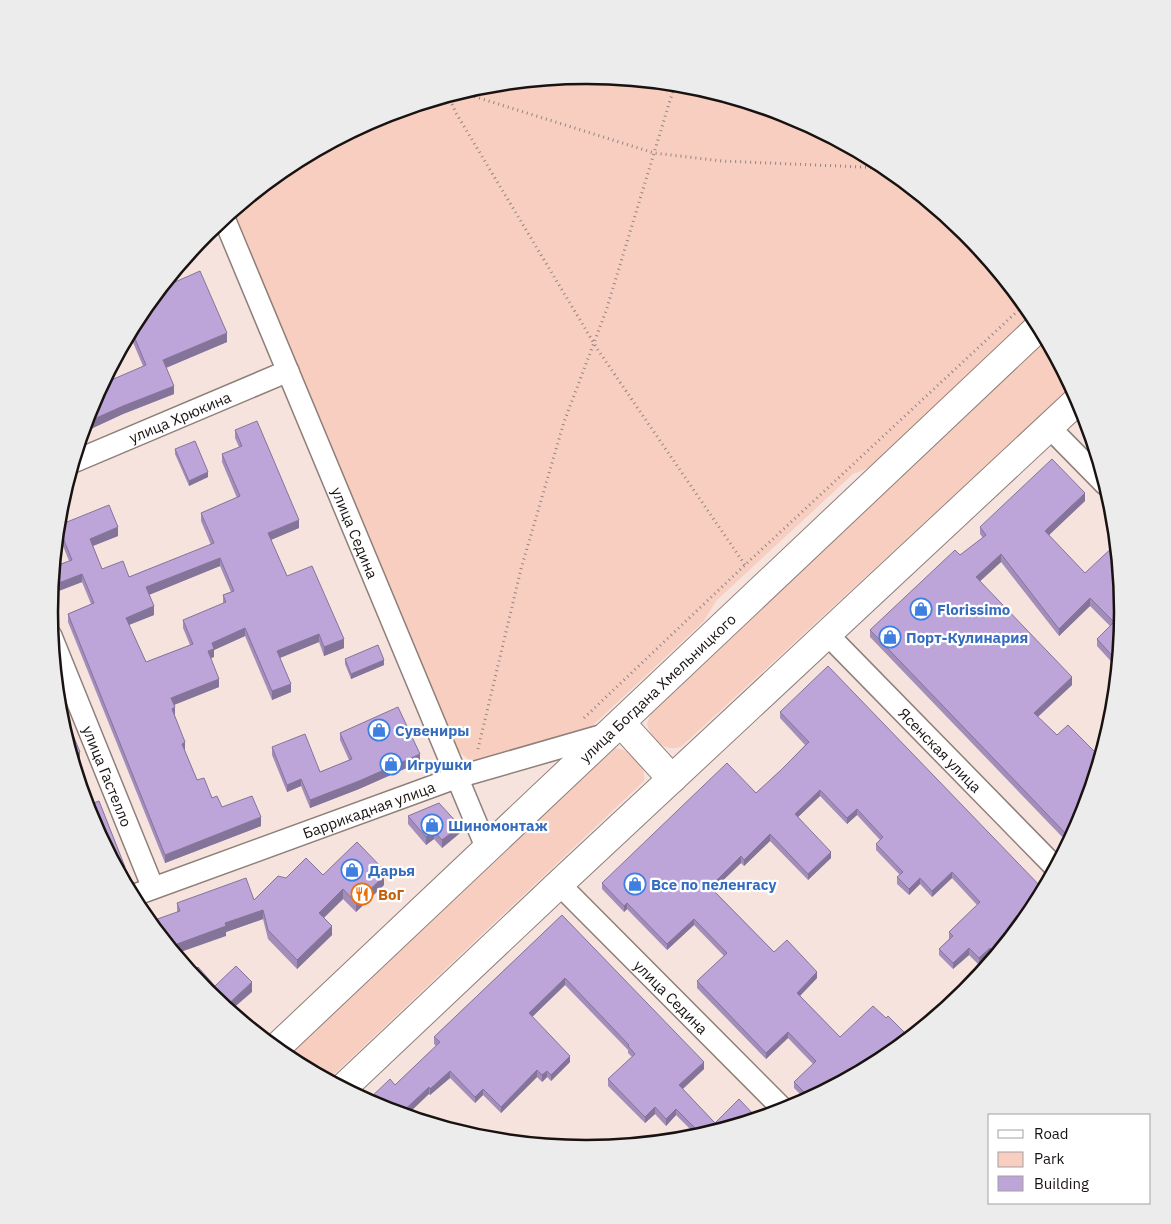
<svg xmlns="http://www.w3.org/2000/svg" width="1171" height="1224" font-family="'IBM Plex Sans',sans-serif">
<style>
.green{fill:#f7cec0}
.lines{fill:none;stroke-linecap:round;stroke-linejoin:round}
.minor-casing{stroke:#8f7f79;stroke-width:24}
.secondary-casing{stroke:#8f7f79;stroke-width:30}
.path{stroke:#928581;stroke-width:3;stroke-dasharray:1 4;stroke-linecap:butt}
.minor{stroke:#fff;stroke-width:21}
.secondary{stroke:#fff;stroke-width:28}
.wall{fill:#a38ebb;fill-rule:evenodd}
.shaded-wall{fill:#847499}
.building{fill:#bda5da;stroke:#847499;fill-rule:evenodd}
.labels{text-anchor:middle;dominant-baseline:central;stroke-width:4.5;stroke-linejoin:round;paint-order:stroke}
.street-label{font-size:15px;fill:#181210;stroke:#fff}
.shop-label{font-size:15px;font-weight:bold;fill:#366cbe;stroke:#fff;text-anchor:start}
.food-label{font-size:15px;font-weight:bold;fill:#c56008;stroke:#fff;text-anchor:start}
.rim{fill:none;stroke:#181210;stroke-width:2.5}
</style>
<rect width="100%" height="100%" fill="#f6e3dd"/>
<path class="green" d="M586,75L690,86L791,116L884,166L965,233L1033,316L875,465L853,474L717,600L703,622L592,726L583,732L480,764L472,762L458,751L231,212L288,166L380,116L481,86Z
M1045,338L1071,387L682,746C666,754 651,739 647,724L651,713Z
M615,748C632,750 646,763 644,781L328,1080L286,1058Z"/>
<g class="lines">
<g class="minor-casing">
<g id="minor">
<path id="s1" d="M224,218L487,849"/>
<path d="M1049,427L1105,484"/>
<path id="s2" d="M73,462L288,371"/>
<path id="s3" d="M827,634L1055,867"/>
<path id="s4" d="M51,636L153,888"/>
<path id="s5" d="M559,884L784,1110"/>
<path id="s6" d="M132,896L458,777L607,734"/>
</g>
</g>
<g class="secondary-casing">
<g id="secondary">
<path d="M621,723L672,779"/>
<path id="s7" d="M275,1049L1039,327"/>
<path d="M343,1088L559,884L1078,400"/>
</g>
</g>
<path class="path" d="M460,92L654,153L722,161L886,168
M448,95L456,113L598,350L745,565
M584,718L745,565L1024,305
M478,749L521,569L564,422L606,311L675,84"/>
<use href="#minor" class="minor"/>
<use href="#secondary" class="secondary"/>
</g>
<path class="wall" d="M175,282L227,342L166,368L174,394L123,414L82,433L90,406L143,366L129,333L139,314Z
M235,430L299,528L271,540L287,576L344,648L324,656L319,642L280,658L291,692L272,700L245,636L214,650V657L211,658L219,687L174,705L175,716L185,751L197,780L212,798L222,807L261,826L165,863L68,622V614L91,604L82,582L56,592L52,581L53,567L69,561L59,536L56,537L59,507L67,522L118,536L93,546L102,569L129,577L211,545L201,521V513L237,498L222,462V454L239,447L235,438ZM220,566L231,592L223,595V604L183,620V628L190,645L146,662L129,625L154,615L149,595Z
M175,449L208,477L189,486L175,454Z
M1085,501L1048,535L1122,612L1117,668L1097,646V639L1110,626L1090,606L1059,636L1001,562L980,581L1072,685L1038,717L1081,818L1068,843L870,637V630L960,555L983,538L980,534V527Z
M345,659L384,665L351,679L345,664Z
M1116,678L1115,689L1113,688V680Z
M780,712L1032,910L993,958L990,955L979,965L969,955L953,969L939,955V949L949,939V932L977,905L952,878L932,897L920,884L909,895L897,884V877L900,875L876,850V844L880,840L857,815L847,824L820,796L798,817L831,858L808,880L770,841L744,866L741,863L713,890L774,952L817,978L800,996L840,1037L906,1040L883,1058L806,1100L794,1088V1082L813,1064L788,1038L766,1059L697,988V981L724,956L694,925L667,950L627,909L624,912L602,889V883L756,793L781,770L805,745L780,718Z
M340,733L420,762L359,789L310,808L301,786L287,792L272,755V747L320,772L349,760L340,740Z
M408,816L460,833L442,848L434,839L426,845L408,824Z
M323,875L384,885L356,912L343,899L324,918L332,935L297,969L268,939L263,919L226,932V936L177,912V903L254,900L286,878Z
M562,915L704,1069L683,1089L715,1123L757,1118L697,1136L676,1115L666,1126L655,1114L645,1123L608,1086V1079L632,1057L628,1053V1050L565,985L532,1017L570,1062L551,1081L547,1077L542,1082L537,1077L501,1113L483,1095L475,1103L450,1078L430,1095L429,1094L395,1085L436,1046L434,1044V1037Z"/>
<path class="shaded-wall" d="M227,333V342L163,369V360Z
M174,386V394L123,414L82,433L85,423L123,406Z
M208,472V477L189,486V481Z
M1085,493V501L1045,539V531Z
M299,520V528L268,541V533Z
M118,527V536L90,547V539Z
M59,528V536L56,537L57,529Z
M1001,554V562L976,585V577Z
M220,558V566L146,596V587Z
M82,574V582L56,592V584Z
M1090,598V606L1059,636V629Z
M154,606V615L126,626V618Z
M245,628V636L214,650V657L208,659V651L212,643Z
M319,634V642L277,659V651Z
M344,639V648L324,656V647Z
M384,660V665L351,679V674Z
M1072,677V685L1034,720V713Z
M219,679V687L171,706V698Z
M291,684V692L272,700V691Z
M175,707V716L172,709Z
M185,742V751L182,744Z
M80,752V761L73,764L71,756Z
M420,754V762L359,789L310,808V800Z
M301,779V786L287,792V785Z
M820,790V796L795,820V814Z
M857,809V815L847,824V818Z
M261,817V826L165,863V855Z
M460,826V833L442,848V840Z
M434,831V839L426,845V837Z
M770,834V841L744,866V860Z
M831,852V858L808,880V874Z
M741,856V863L710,893V887Z
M125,867V875L121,876L118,870Z
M952,872V878L932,897V891Z
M384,876V885L356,912V903Z
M920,878V884L909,895V889Z
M343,889V899L319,922V913Z
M627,903V909L624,912V906Z
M263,910V919L226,932V936L175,954L169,947L225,923Z
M694,919V925L667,950V944Z
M332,926V935L297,969V960Z
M969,948V955L953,969V963Z
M990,948V955L979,965V958Z
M817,972V978L797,999V993Z
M565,978V985L529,1020V1013Z
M252,982V992L230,1011L225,1007Z
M788,1032V1038L766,1059V1053Z
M906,1034V1040L883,1058L877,1062Z
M570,1056V1062L551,1081V1075Z
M704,1062V1069L679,1092V1085Z
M537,1070V1077L501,1113V1107Z
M450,1071V1078L430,1095V1089Z
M547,1071V1077L542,1082V1075Z
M429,1087V1094L406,1116L400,1114Z
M483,1089V1095L475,1103V1097Z
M655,1107V1114L645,1123V1117Z
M676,1109V1115L666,1126V1119Z"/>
<path class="building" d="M200,271L227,333L163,360L174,386L123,406L85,423L90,406L102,384L146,365L131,329L139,314L172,274L175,282Z
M257,421L299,520L268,533L287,576L312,566L344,639L324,647L319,634L277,651L291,684L272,691L245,628L212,643L214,649L208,651L219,679L171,698L175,707L172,709L185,742L182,744L197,780L204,778L212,798L217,796L222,807L252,796L261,817L165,855L68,614L94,603L82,574L56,584L52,574L53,567L72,560L59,528L57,529L59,507L60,505L67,522L109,505L118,527L90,539L102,569L123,561L129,577L214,543L201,513L240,496L222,454L242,446L235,430ZM220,558L234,591L223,595L226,602L183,620L193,644L146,662L126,618L154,606L146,587Z
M195,441L208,472L189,481L175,449Z
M1052,459L1085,493L1045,531L1085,573L1116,544L1122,612L1117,661L1097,639L1114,622L1090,598L1059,629L1001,554L976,577L1072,677L1034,713L1057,735L1068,725L1100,757L1095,774L1093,775L1094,776L1081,818L1070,838L870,630L955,550L960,555L986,535L980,527Z
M378,645L384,660L351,674L345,659Z
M828,666L1043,889L1032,910L996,954L990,948L979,958L969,948L953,963L939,949L953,936L949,932L980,902L952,872L932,891L920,878L909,889L897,877L903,872L876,844L883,837L857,809L847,818L820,790L795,814L831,852L808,874L770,834L744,860L741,856L710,887L774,952L787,940L817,972L797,993L840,1037L873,1006L886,1018L888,1016L906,1034L877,1061H878L810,1098L794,1082L816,1061L788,1032L766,1053L697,981L727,953L694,919L667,944L627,903L624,906L602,883L727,763L756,793L781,770L809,742L780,712Z
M57,696L80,752L71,756L59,716Z
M398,707L420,754L359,781L310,800L301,779L287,785L272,747L305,734L320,772L352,759L340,733Z
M99,801L125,867L118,870L90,817L86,806Z
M439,803L460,826L442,840L434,831L426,837L408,816Z
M357,842L384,870V876L356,903L343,889L319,913L332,926L297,960L268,930L263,910L225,923L226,926L169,947L149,922L180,911L177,903L246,878L254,900L278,876L286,878L306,858L323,875Z
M562,915L704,1062L679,1085L715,1123L739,1099L757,1118L702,1135L676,1109L666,1119L655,1107L645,1117L608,1079L635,1054L628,1046L629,1045L565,978L529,1013L570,1056L551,1075L547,1071L542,1075L537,1070L501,1107L483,1089L475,1097L450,1071L430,1089L429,1087L400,1114L380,1108L367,1101L390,1079L395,1085L440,1042L434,1037Z
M236,966L252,982L225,1007L206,991L191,974L198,967L215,986Z"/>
<defs>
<g id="shop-ring" transform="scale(1.125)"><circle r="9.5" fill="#fff" stroke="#3f7fe0" stroke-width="1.5"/><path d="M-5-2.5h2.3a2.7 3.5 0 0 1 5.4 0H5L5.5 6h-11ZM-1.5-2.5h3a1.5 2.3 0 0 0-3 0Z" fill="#3f7fe0"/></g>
<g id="restaurant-ring" transform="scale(1.125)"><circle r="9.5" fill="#fff" stroke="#e8710a" stroke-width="1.5"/><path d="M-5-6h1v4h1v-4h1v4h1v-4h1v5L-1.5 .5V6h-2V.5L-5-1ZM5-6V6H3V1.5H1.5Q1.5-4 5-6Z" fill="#e8710a"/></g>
</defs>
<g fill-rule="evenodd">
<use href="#shop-ring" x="921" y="609"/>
<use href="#shop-ring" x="890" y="637"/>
<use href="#shop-ring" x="379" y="730"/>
<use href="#shop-ring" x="391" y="764"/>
<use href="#shop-ring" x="432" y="825"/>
<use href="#shop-ring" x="352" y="870"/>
<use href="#shop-ring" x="635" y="884"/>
<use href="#restaurant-ring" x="362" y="894"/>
</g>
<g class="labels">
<g class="street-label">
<text stroke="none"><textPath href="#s2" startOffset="116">улица Хрюкина</textPath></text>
<text stroke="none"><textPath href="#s1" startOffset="341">улица Седина</textPath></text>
<text stroke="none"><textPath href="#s7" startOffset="526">улица Богдана Хмельницкого</textPath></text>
<text stroke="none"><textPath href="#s3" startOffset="162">Ясенская улица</textPath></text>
<text stroke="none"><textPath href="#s4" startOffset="151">улица Гастелло</textPath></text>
<text stroke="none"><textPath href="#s6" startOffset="252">Баррикадная улица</textPath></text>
<text stroke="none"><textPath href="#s5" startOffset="159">улица Седина</textPath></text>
</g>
<g class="shop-label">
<text x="937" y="609">Florissimo</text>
<text x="906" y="637">Порт-Кулинария</text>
<text x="395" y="730">Сувениры</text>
<text x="407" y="764">Игрушки</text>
<text x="448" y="825">Шиномонтаж</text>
<text x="368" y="870">Дарья</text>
<text x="651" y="884">Все по пеленгасу</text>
</g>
<g class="food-label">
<text x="378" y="894">ВоГ</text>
</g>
</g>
<path d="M0 0H1171V1224H0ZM58 612a528 528 0 1 1 1056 0a528 528 0 1 1-1056 0Z" fill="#edecec" fill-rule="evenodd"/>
<path class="rim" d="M58 612a528 528 0 1 1 1056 0a528 528 0 1 1-1056 0Z"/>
<rect x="988" y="1114" width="162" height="90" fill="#ffffff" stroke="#a3a09f"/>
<rect x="998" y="1130" width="25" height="8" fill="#ffffff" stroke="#a3a09f"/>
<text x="1034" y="1139" font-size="15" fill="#181210">Road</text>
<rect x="998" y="1152" width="25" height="15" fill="#f7cec0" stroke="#a3a09f"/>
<text x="1034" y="1164" font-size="15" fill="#181210">Park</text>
<rect x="998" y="1176" width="25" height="15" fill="#bda5da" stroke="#a3a09f"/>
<text x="1034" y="1189" font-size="15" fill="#181210">Building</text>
</svg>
